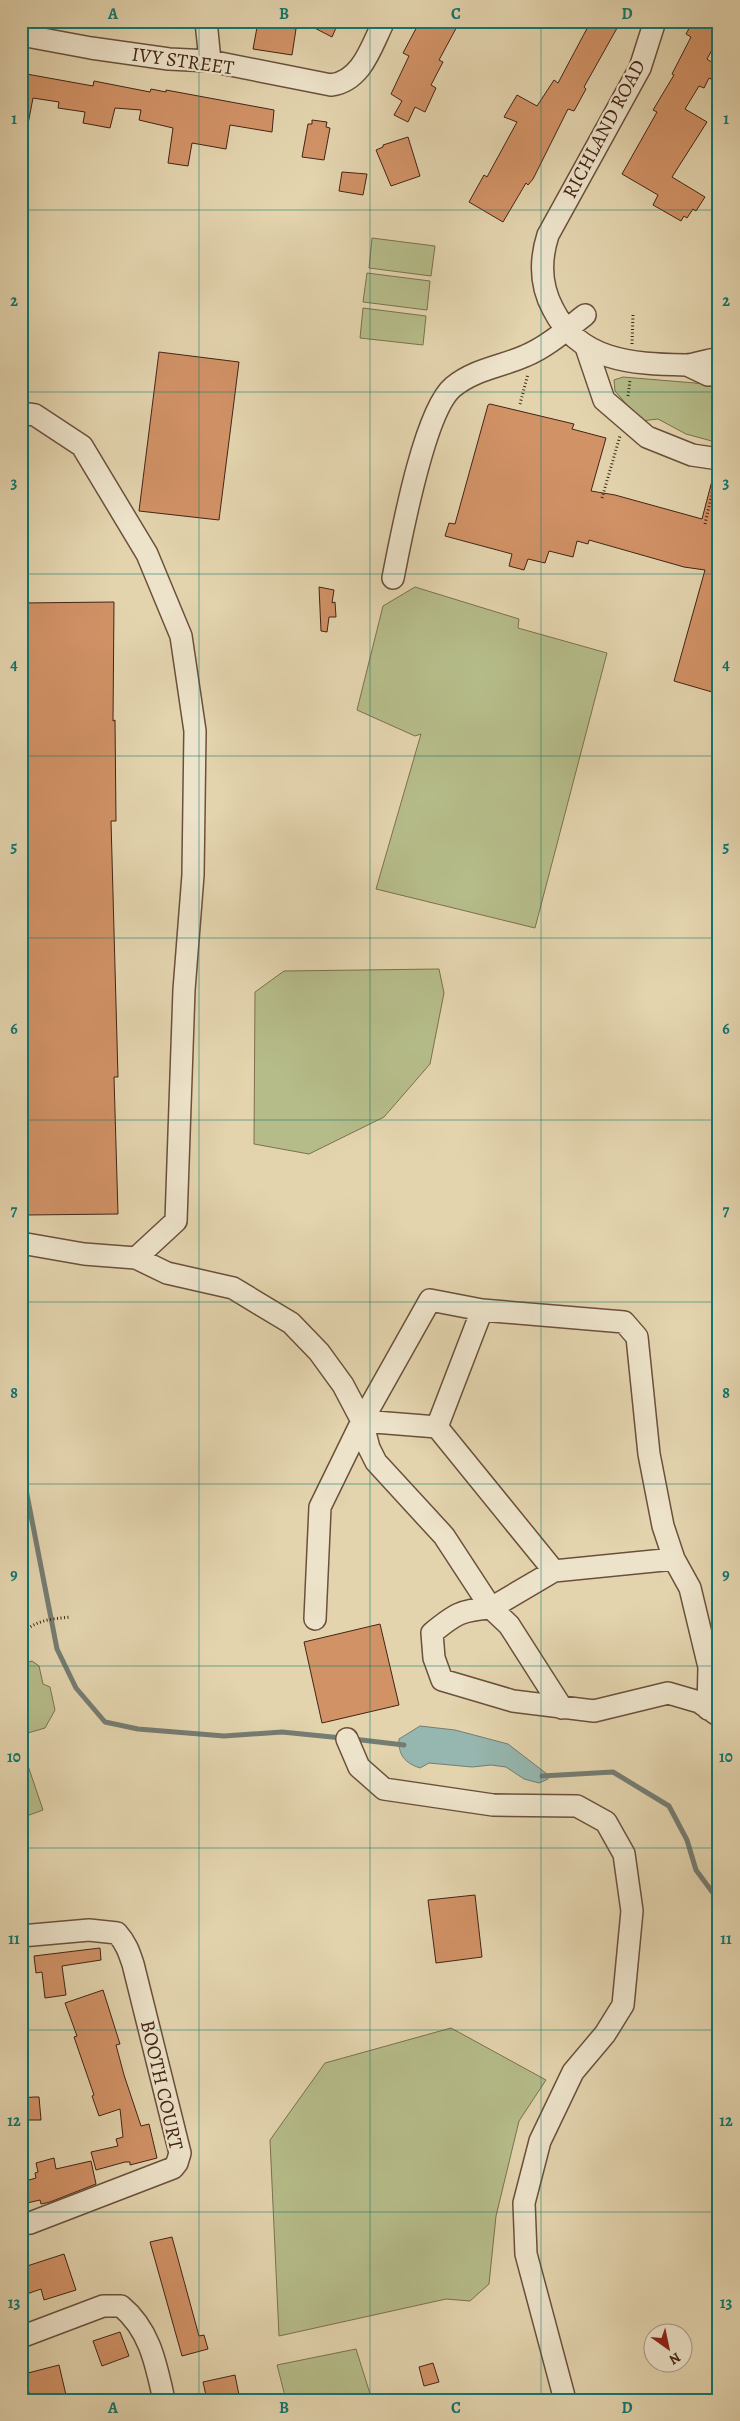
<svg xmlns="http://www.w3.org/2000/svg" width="740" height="2421" font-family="Alegreya,serif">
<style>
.green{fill:#b5bc89;stroke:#7c704f}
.water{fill:#96b7b0;stroke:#757c72}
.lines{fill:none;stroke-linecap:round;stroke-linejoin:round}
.stream{stroke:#757c72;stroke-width:5}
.building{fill:#d19266;stroke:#432415}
.minor-casing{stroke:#6b503b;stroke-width:24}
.path{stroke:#432415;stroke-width:3;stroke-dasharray:1 2.5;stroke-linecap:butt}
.minor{stroke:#ede3ca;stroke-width:21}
.grid{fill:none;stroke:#0f766e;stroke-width:1;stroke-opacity:0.55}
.labels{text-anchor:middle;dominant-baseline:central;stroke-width:4.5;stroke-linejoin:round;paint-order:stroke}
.street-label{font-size:20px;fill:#432415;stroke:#ede3ca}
.neatline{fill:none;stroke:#0f766e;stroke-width:2}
.grid-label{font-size:16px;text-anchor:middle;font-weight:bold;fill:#0f766e}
</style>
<rect width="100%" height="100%" fill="#e3d4ae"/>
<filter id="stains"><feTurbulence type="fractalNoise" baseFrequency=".004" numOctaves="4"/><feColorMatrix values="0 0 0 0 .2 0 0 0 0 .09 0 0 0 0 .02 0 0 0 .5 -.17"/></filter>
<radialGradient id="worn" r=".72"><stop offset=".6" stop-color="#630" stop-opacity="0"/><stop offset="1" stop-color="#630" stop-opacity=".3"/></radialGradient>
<path class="green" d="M372,238L435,246L431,276L369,268Z
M367,273L430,281L427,310L363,302Z
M363,308L426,316L423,345L360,338Z
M623,377L719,385V443L686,434L658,419L641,421L615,391L614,380Z
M415,587L519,619L518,628L607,653L535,928L376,889L421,734L415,736L357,710L383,606Z
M439,969L444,993L430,1064L384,1117L309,1154L254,1144L255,992L284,971Z
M21,1654L25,1663L32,1661L39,1666L43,1684L50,1687L55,1710L45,1728L21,1735Z
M23,1751L43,1810L21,1818V1752Z
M451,2028L546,2080L519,2121L496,2216L489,2284L470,2301L446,2299L279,2336L270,2140L325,2063Z
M356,2349L372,2400H286L277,2365Z"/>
<path class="water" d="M420,1726L455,1730L508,1744L547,1774L548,1779L539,1783L524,1779L506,1767L491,1765L472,1767L429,1763L420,1768C405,1763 398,1755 399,1739Z"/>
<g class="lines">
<path class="stream" d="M21,1464L57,1649L76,1688L105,1722L138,1729L224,1736L282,1732L342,1738
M353,1739L404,1745
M542,1776L613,1772L669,1806L687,1840L696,1870L719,1901"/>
</g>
<path class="building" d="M301,21H339L332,37Z
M420,21H460L439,60L443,62L431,85L436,88L425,112L415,107L408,122L394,115L402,101L391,94L409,56L403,53Z
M591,21H621L584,87L586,89L574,111L568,109L533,179L528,185L526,183L503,222L469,202L484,175L487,177L517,122L504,117L517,95L537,106L554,80L558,83Z
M693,21H707L719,28V37L707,59L719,67V83L709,78L704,88L699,86L685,109L707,122L672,177L705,197L696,211L693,209L687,218L684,216L681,221L653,205L658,195L622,174L657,112L653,110L674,75L672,74L691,37L686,34Z
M258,22L296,29L292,55L253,49Z
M21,73L93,86L94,81L150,92L151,89L166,92V90L274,110L272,132L230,125L226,149L192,143L188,166L168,163L173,128L139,120L141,110L115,108L110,128L83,123L85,112L58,108L59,102L33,98L28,124L21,123Z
M312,120L327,122L326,127L330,128L324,160L302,157L308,124H312Z
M408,137L420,176L391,186L376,150L383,147V145Z
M342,172L367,174L363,195L339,191Z
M159,352L239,362L219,520L139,511Z
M490,404L574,424L572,429L606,438L591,491L615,495L702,519L714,473L719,474V694L674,681L705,570L684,567L589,540L588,544L577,541L573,557L549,551L545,563L528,559L524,570L509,566L512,554L445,536L449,523L455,524L488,405Z
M319,587L334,590L332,603L335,602L336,617H329L327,632L321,631Z
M114,602L113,721L115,720L116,821H111L118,1077H114L118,1214L26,1215L24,1106H21V603Z
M380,1624L399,1705L322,1723L304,1642Z
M475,1895L482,1957L436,1963L428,1900Z
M100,1948L101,1960L62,1966L66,1995L45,1998L42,1972L36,1973L34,1956Z
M103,1990L120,2044L116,2045L124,2075L141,2126L149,2124L157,2158L130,2165V2162H125L96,2170L91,2152L118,2146L116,2139L123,2137L120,2109L99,2116L92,2096L94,2095L74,2037L77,2036L65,2003Z
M34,2097H39L41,2120H21V2098Z
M54,2158L56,2169L91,2161L96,2184L50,2202L41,2204L40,2200L27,2203L22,2182L36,2178L35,2173L38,2172L36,2163Z
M172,2237L199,2336L204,2335L208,2349L182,2356L150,2242Z
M64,2254L76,2290L44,2300L41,2289L21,2296V2268Z
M120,2332L129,2356L102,2366L93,2341Z
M433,2363L439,2382L424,2386L419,2367Z
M59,2365L66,2395L47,2400H31L24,2374Z
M235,2375L240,2400H207L203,2382Z"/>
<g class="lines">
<g class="minor-casing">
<path id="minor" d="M206,21L210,61
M655,21L640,68L548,235C540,260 540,285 553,309C579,361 632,364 685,365C696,365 707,359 719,359
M21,35L91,48L169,59L210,61L331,85C362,81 371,47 384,21
M586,347L604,400L647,437L692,455L719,459
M687,365L708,375L719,374
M21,413L35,415L82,446L147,554L181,636L195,731L193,875L184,990L176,1221L136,1258L84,1254L21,1243
M393,578C401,538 424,411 453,387C475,369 500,367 525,356C547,347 567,329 585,315
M136,1258L167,1273L233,1288L291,1323L319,1352L343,1385L362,1421L369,1448L376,1462L444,1536L491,1608L554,1571L674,1559
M362,1421L437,1427L482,1310L624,1322L637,1337L649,1454L663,1526L674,1559L690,1588L709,1667L708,1709
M437,1427L554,1571
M315,1619L320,1507L362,1421L430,1300L482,1310
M562,1708L509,1625L491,1608C461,1610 455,1614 432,1633L434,1658L442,1680L513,1701L594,1711L668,1693L699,1702L719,1716
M347,1739L359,1767L384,1789L493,1805L577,1806L606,1822L624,1854L632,1911L623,2005L605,2034L573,2072L540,2141L524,2203L526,2254L565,2400
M21,1936L89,1930L117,1933C126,1943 129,1952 133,1964L180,2153L177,2163L173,2168L30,2223L21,2224
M21,2337L103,2306H121C150,2330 156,2364 164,2400"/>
</g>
<path class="path" d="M632,344L633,315
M628,396L630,380
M520,404L528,374
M602,498L620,436
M705,524L716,476
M21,1637C31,1620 52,1619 70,1617"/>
<use href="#minor" class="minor"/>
</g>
<path class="grid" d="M199,21V2400M370,21V2400M541,21V2400M21,210H719M21,392H719M21,574H719M21,756H719M21,938H719M21,1120H719M21,1302H719M21,1484H719M21,1666H719M21,1848H719M21,2030H719M21,2212H719"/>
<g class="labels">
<g class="street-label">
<text transform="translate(183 61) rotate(8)">IVY STREET</text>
<text transform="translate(604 129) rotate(-62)">RICHLAND ROAD</text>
<text transform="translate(162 2085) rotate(77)">BOOTH COURT</text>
</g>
</g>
<rect width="740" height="2421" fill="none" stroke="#e3d4ae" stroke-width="55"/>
<g transform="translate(668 2348) rotate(147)"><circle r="24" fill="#ede3ca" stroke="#a99782"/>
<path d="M0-4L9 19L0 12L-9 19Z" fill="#8f2418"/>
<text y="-8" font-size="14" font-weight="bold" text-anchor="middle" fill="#432415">N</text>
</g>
<rect x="28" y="28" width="684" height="2366" class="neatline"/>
<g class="grid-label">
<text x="113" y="19">A</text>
<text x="284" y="19">B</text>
<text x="456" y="19">C</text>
<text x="627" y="19">D</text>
<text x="14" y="124">1</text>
<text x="726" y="124">1</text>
<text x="14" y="306">2</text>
<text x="726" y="306">2</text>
<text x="14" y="488">3</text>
<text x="726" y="488">3</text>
<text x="14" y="670">4</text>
<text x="726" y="670">4</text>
<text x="14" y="852">5</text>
<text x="726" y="852">5</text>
<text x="14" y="1034">6</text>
<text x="726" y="1034">6</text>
<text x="14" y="1216">7</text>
<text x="726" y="1216">7</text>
<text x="14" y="1398">8</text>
<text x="726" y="1398">8</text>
<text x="14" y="1580">9</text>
<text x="726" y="1580">9</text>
<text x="14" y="1762">10</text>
<text x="726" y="1762">10</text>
<text x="14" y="1944">11</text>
<text x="726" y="1944">11</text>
<text x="14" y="2126">12</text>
<text x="726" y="2126">12</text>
<text x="14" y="2308">13</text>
<text x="726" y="2308">13</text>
<text x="113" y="2413">A</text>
<text x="284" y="2413">B</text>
<text x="456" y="2413">C</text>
<text x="627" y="2413">D</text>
</g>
<rect width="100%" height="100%" filter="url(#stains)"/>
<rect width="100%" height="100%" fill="url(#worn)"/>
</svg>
